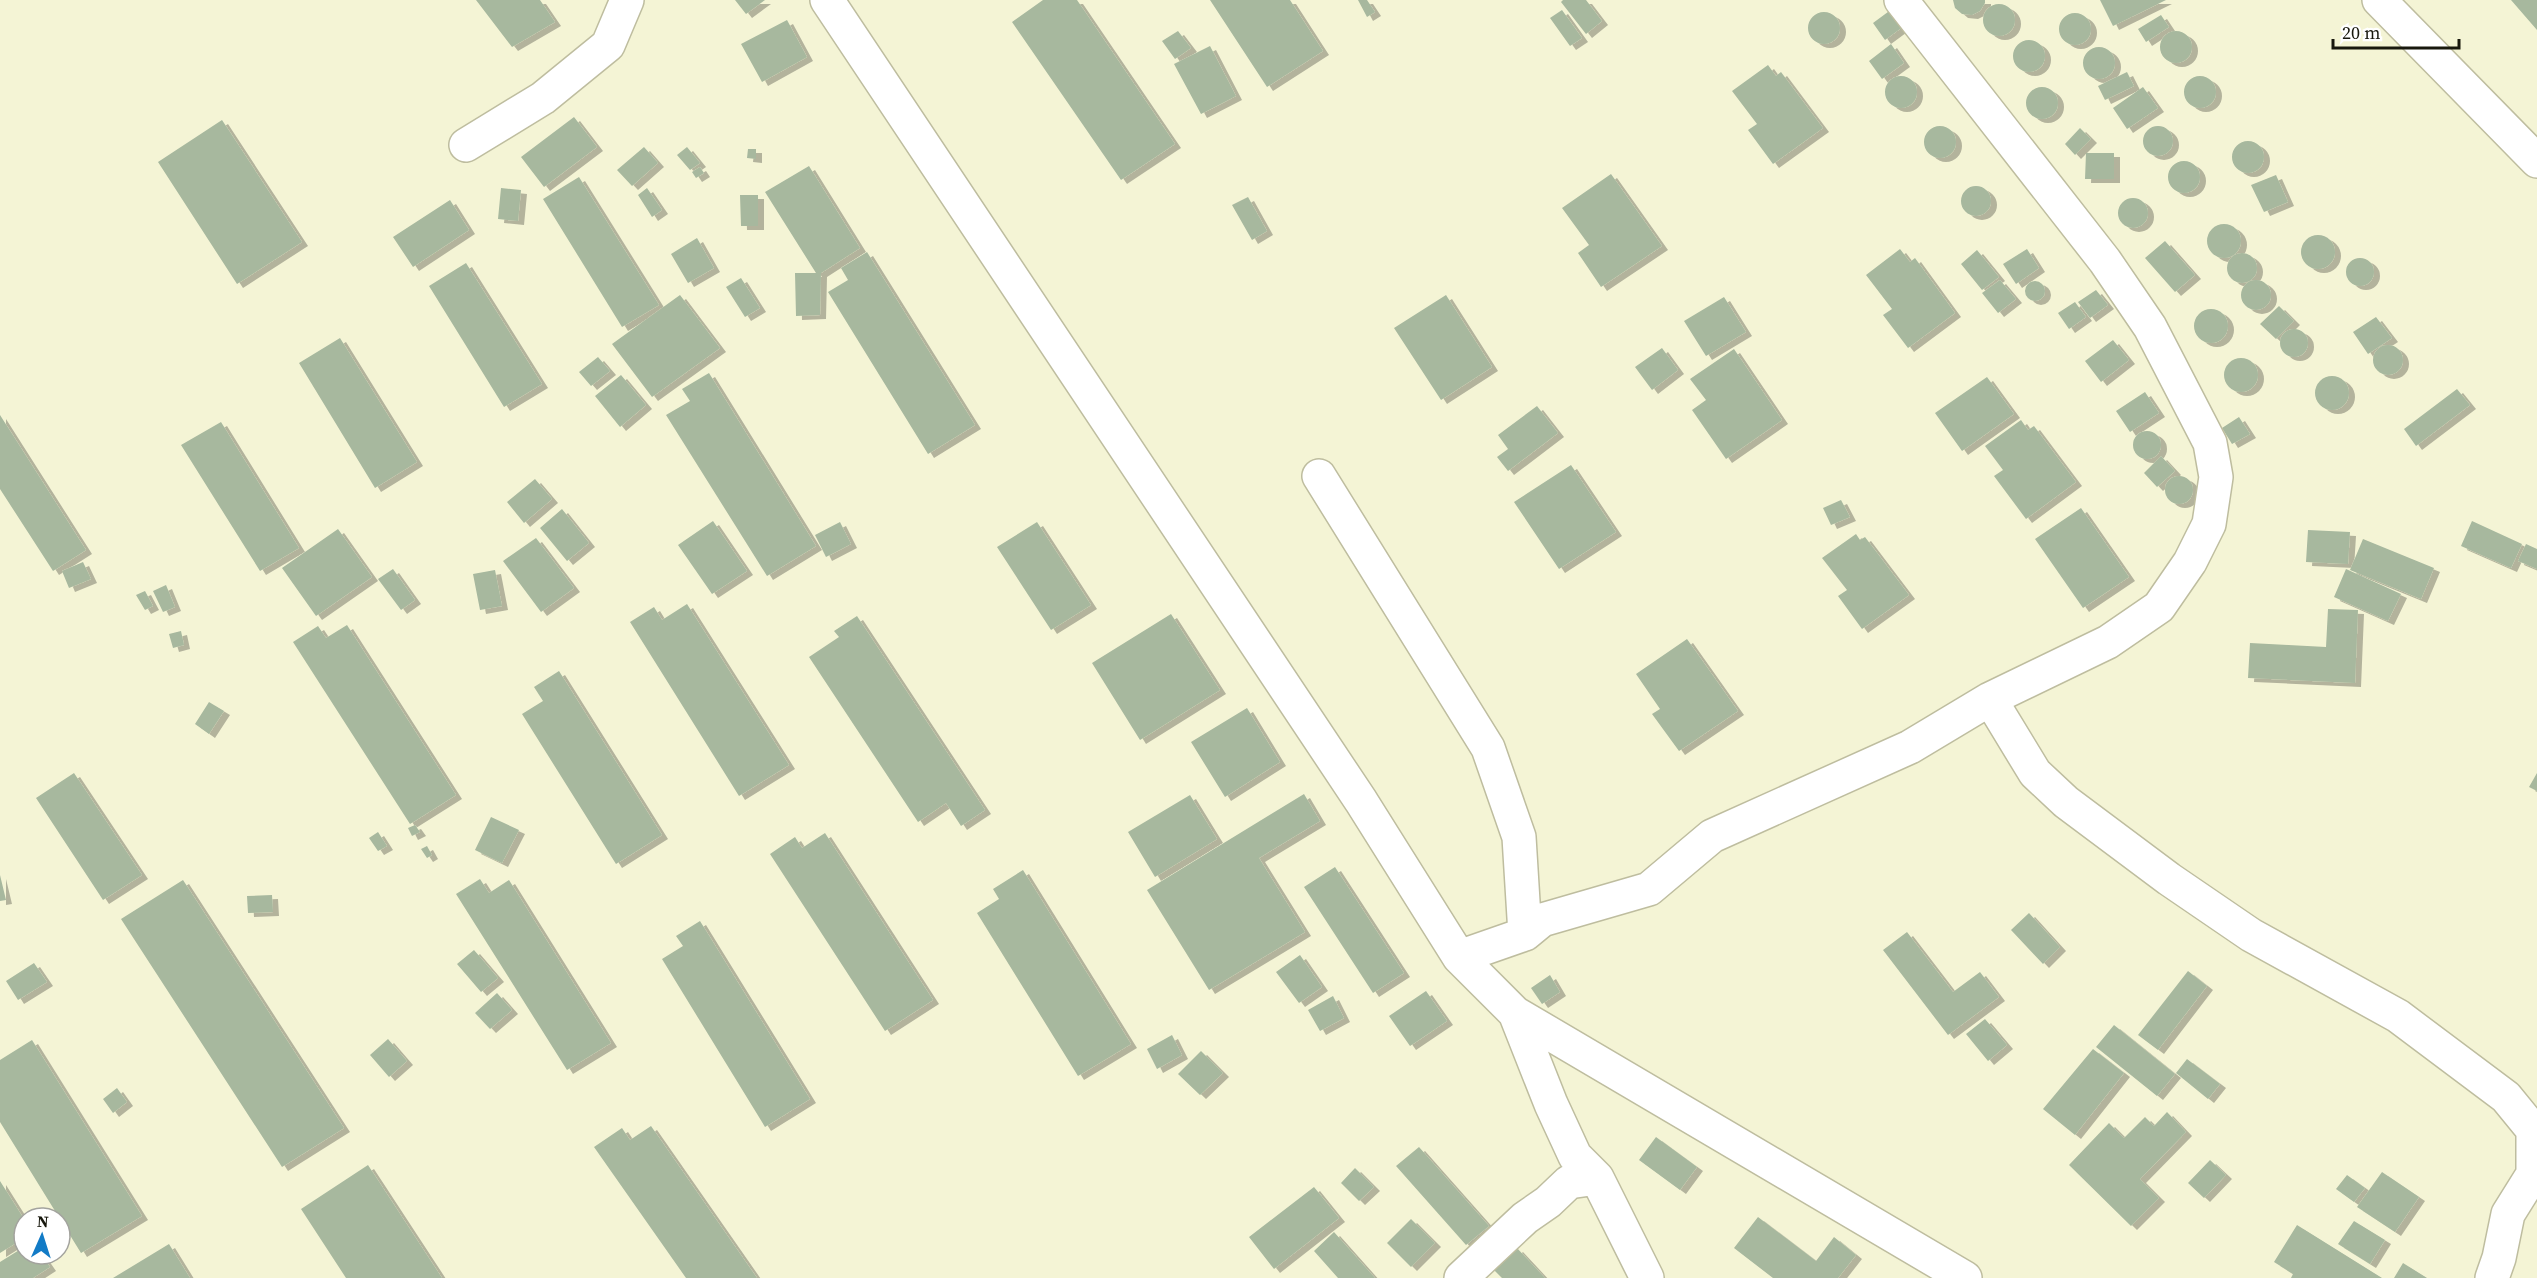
<svg xmlns="http://www.w3.org/2000/svg" width="2537" height="1278" font-family="'Source Serif 4',serif">
<style>
.building{fill:#a7b89e;filter:url(#shadow)}
.lines{fill:none;stroke-linecap:round;stroke-linejoin:round}
.minor-casing{stroke:#bebd9f;stroke-width:36}
.minor{stroke:#fff;stroke-width:33}
</style>
<defs>
<filter id="shadow"><feDropShadow dx="6" dy="4" stdDeviation="0" flood-color="#0004"/></filter>
</defs>
<rect width="100%" height="100%" fill="#f4f4d5"/>
<path class="building" d="M476,0H540L555,22L512,47Z
M735,0H765L746,14Z
M1043,0H1077L1175,144L1121,180L1012,22Z
M1210,0H1290L1323,51L1267,87Z
M1358,0H1367L1375,12L1367,17Z
M1563,0H1586L1602,21L1586,34L1561,2Z
M1953,0H1985V3L1980,11L1972,15L1962,14L1955,8Z
M2100,0H2166L2113,26Z
M2511,0H2537V30Z
M1983 20a16 16 0 1 1 32 0a16 16 0 1 1-32 0Z
M1892,9L1904,26L1885,40L1873,23Z
M1562,10L1582,38L1570,46L1550,18Z
M1808 28a16 16 0 1 1 32 0a16 16 0 1 1-32 0Z
M2059 29a16 16 0 1 1 32 0a16 16 0 1 1-32 0Z
M2161,15L2169,27L2146,42L2138,29Z
M787,20L807,57L762,82L741,44Z
M1178,31L1191,48L1175,59L1162,41Z
M2160 47a16 16 0 1 1 32 0a16 16 0 1 1-32 0Z
M2013 56a16 16 0 1 1 32 0a16 16 0 1 1-32 0Z
M1891,44L1904,63L1882,79L1869,61Z
M1210,46L1236,96L1201,114L1174,64Z
M2083 63a16 16 0 1 1 32 0a16 16 0 1 1-32 0Z
M1768,65L1776,76L1781,72L1823,128L1773,164L1748,130L1757,124L1732,91Z
M2127,72L2134,86L2105,100L2098,86Z
M2184 92a16 16 0 1 1 32 0a16 16 0 1 1-32 0Z
M1885 92a16 16 0 1 1 32 0a16 16 0 1 1-32 0Z
M2143,87L2158,108L2127,129L2113,108Z
M2026 103a16 16 0 1 1 32 0a16 16 0 1 1-32 0Z
M574,117L597,147L544,187L521,157Z
M222,120L302,242L237,284L158,162Z
M2143 141a15 15 0 1 1 30 0a15 15 0 1 1-30 0Z
M1924 142a16 16 0 1 1 32 0a16 16 0 1 1-32 0Z
M2080,128L2091,139L2075,155L2065,144Z
M2232 157a16 16 0 1 1 32 0a16 16 0 1 1-32 0Z
M644,147L658,163L632,186L617,170Z
M687,147L700,163L690,170L677,155Z
M748,149H756V159L747,158Z
M2086,153H2114V179H2085Z
M2168 177a16 16 0 1 1 32 0a16 16 0 1 1-32 0Z
M809,166L860,248L821,273L820,315L796,316L795,273H816L765,192Z
M700,167L704,173L696,178L692,172Z
M1611,174L1662,246L1601,287L1578,253L1589,245L1562,208Z
M2276,175L2288,202L2264,212L2251,185Z
M579,177L659,305L622,327L543,199Z
M1961 201a15 15 0 1 1 30 0a15 15 0 1 1-30 0Z
M501,188L521,190L518,221L498,219Z
M647,188L662,210L652,217L638,195Z
M740,195H758V226H741Z
M1248,197L1267,231L1252,240L1232,205Z
M2118 213a15 15 0 1 1 30 0a15 15 0 1 1-30 0Z
M450,200L469,230L413,267L393,237Z
M2207 241a17 17 0 1 1 34 0a17 17 0 1 1-34 0Z
M2301 252a17 17 0 1 1 34 0a17 17 0 1 1-34 0Z
M697,238L714,268L688,283L671,254Z
M2165,241L2195,275L2175,292L2145,258Z
M1900,249L1910,262L1915,258L1955,313L1908,348L1883,315L1892,309L1866,275Z
M2027,249L2039,268L2016,284L2003,264Z
M1977,250L1999,277L1982,290L1961,264Z
M867,252L975,425L928,454L828,292L848,280L841,268Z
M2227 268a15 15 0 1 1 30 0a15 15 0 1 1-30 0Z
M2346 272a14 14 0 1 1 28 0a14 14 0 1 1-28 0Z
M466,263L542,384L504,407L429,286Z
M741,278L760,308L745,317L726,287Z
M2000,280L2016,299L1998,313L1982,293Z
M2241 295a15 15 0 1 1 30 0a15 15 0 1 1-30 0Z
M2025 291a10 10 0 1 1 20 0a10 10 0 1 1-20 0Z
M2096,290L2108,305L2090,318L2078,302Z
M680,295L720,348L652,397L612,344Z
M1446,295L1492,367L1441,400L1394,328Z
M1724,297L1746,332L1706,356L1684,321Z
M2075,302L2086,317L2069,329L2058,313Z
M2279,306L2294,321L2276,339L2260,324Z
M2194 326a17 17 0 1 1 34 0a17 17 0 1 1-34 0Z
M2376,317L2392,338L2368,354L2353,332Z
M2280 343a14 14 0 1 1 28 0a14 14 0 1 1-28 0Z
M340,338L417,462L375,488L299,363Z
M2113,340L2129,360L2101,382L2085,361Z
M2373 360a15 15 0 1 1 30 0a15 15 0 1 1-30 0Z
M1662,348L1678,370L1652,390L1635,367Z
M1734,349L1782,420L1726,459L1692,410L1706,400L1690,379Z
M598,357L610,371L591,386L579,372Z
M2224 375a17 17 0 1 1 34 0a17 17 0 1 1-34 0Z
M709,373L816,546L767,576L666,415L690,401L682,389Z
M621,375L646,405L620,427L595,396Z
M2315 393a17 17 0 1 1 34 0a17 17 0 1 1-34 0Z
M1987,377L2014,414L1962,451L1935,413Z
M2457,389L2470,405L2416,446L2404,429Z
M2145,392L2159,413L2130,432L2116,411Z
M1537,406L1558,433L1508,471L1497,457L1508,449L1498,435Z
M0,415L86,550L53,571L0,489Z
M2239,417L2250,434L2232,444L2222,428Z
M2021,420L2028,430L2034,426L2076,482L2026,519L1994,476L2003,470L1985,446Z
M221,422L299,548L260,571L181,445Z
M2133 445a14 14 0 1 1 28 0a14 14 0 1 1-28 0Z
M2161,456L2175,471L2157,487L2144,473Z
M1571,465L1616,532L1559,569L1514,502Z
M2165 490a14 14 0 1 1 28 0a14 14 0 1 1-28 0Z
M535,479L552,499L524,523L507,502Z
M1841,500L1850,517L1831,525L1823,508Z
M2081,508L2129,577L2083,608L2035,539Z
M562,509L589,543L567,561L540,528Z
M713,521L747,571L712,594L678,545Z
M2472,521L2522,544L2511,568L2461,546Z
M840,522L851,544L826,557L815,535Z
M1037,522L1091,605L1051,630L997,547Z
M338,529L372,577L316,616L282,568Z
M2308,530L2350,532L2348,564L2306,562Z
M1856,534L1860,540L1865,537L1909,595L1862,629L1838,596L1847,590L1822,558Z
M536,538L574,588L541,612L503,561Z
M2363,539L2434,568L2421,599L2350,570Z
M2526,544L2537,549V569L2518,561Z
M83,562L91,579L69,588L62,571Z
M393,569L415,600L401,610L378,579Z
M2346,569L2401,594L2388,621L2334,597Z
M495,570L502,606L480,610L473,574Z
M166,585L175,607L163,612L153,591Z
M145,591L153,606L145,610L136,595Z
M687,604L789,765L739,796L630,622L654,607L662,620Z
M2328,609L2358,610L2355,683L2248,678L2250,643L2326,647Z
M1171,614L1220,690L1140,740L1092,663Z
M857,616L985,810L961,826L946,803L918,822L809,657L839,637L834,631Z
M347,625L456,795L410,824L293,642L318,626L326,638Z
M181,631L184,645L173,648L169,634Z
M1687,639L1738,711L1679,751L1652,714L1660,709L1636,674Z
M559,671L662,835L616,864L522,714L543,701L534,687Z
M209,702L224,711L209,734L195,724Z
M1247,708L1280,762L1225,797L1191,742Z
M74,773L142,875L103,900L36,798Z
M2537,773V791L2529,787Z
M1304,794L1320,821L1259,858L1305,932L1209,990L1147,890Z
M1190,795L1217,839L1155,877L1128,832Z
M491,817L519,830L502,863L475,850Z
M415,825L420,832L412,836L408,828Z
M378,832L387,846L378,851L369,838Z
M825,833L933,1000L885,1031L770,854L795,837L802,848Z
M427,846L432,855L427,858L421,849Z
M1335,867L1404,973L1373,993L1304,887Z
M1023,870L1131,1044L1078,1076L977,913L999,899L993,889Z
M0,875L6,900L0,901Z
M480,879L489,893L509,880L611,1043L567,1070L456,894Z
M183,880L344,1128L282,1167L121,919Z
M272,895L273,912L248,913L247,896Z
M2029,913L2060,947L2043,964L2011,930Z
M700,921L810,1099L765,1127L662,959L683,946L676,936Z
M1907,932L1953,992L1980,972L1999,997L1948,1035L1883,950Z
M474,950L498,978L481,992L457,964Z
M1300,955L1322,987L1299,1003L1276,972Z
M34,963L47,982L18,1000L6,981Z
M2188,971L2207,986L2158,1050L2138,1035Z
M1550,975L1560,992L1542,1004L1531,988Z
M1426,991L1447,1021L1410,1046L1389,1016Z
M497,993L512,1010L490,1029L475,1013Z
M1333,996L1344,1018L1320,1031L1308,1010Z
M1985,1019L2007,1045L1988,1061L1966,1034Z
M2114,1025L2175,1074L2157,1096L2096,1047Z
M1172,1035L1182,1055L1157,1069L1147,1049Z
M388,1039L407,1061L389,1077L370,1055Z
M32,1040L142,1216L81,1253L0,1122V1060Z
M2093,1049L2124,1073L2075,1135L2043,1109Z
M1201,1051L1223,1073L1200,1095L1178,1074Z
M2187,1059L2220,1084L2208,1099L2176,1073Z
M117,1088L127,1102L113,1113L103,1099Z
M2167,1112L2186,1132L2140,1179L2159,1198L2131,1226L2069,1165L2109,1123L2124,1138L2145,1117L2154,1126Z
M651,1126L757,1278H686L594,1147L622,1128L630,1140Z
M1656,1137L1697,1167L1680,1190L1639,1160Z
M1419,1147L1489,1226L1466,1245L1396,1166Z
M2210,1160L2226,1175L2204,1198L2188,1183Z
M368,1165L442,1278H346L301,1209Z
M1355,1168L1374,1187L1359,1201L1341,1183Z
M2382,1172L2419,1197L2395,1232L2357,1207Z
M2347,1175L2365,1188L2354,1202L2336,1189Z
M0,1181L24,1219V1238L0,1253Z
M1314,1187L1339,1218L1274,1269L1249,1237Z
M1758,1217L1816,1261L1834,1237L1856,1255L1838,1278H1773L1734,1248Z
M1411,1219L1435,1243L1411,1267L1387,1243Z
M2354,1221L2385,1240L2370,1264L2338,1244Z
M2297,1225L2382,1278H2291L2293,1274L2274,1262Z
M1334,1232L1375,1278H1338L1314,1251Z
M169,1244L190,1278H113Z
M24,1247V1254H41L50,1267L33,1278H0V1262Z
M1517,1248L1545,1278H1502L1493,1269Z
M2403,1263L2427,1278H2394Z"/>
<g class="lines">
<g class="minor-casing">
<path id="minor" d="M827,0L1361,801L1459,957L1515,1013L1965,1278
M2379,0L2537,161
M466,145L543,98L608,45L627,0
M1319,476L1488,748L1519,837L1525,934
M1990,699L2035,773L2066,802L2169,879L2251,935L2398,1016L2506,1097L2533,1130V1174L2508,1214L2499,1258L2492,1278
M1459,957L1525,934L1542,920L1649,889L1712,836L1910,747L1990,699L2108,642L2159,607L2190,562L2209,524L2216,477L2210,443L2150,327L2105,261L1901,0
M1597,1178L1647,1278
M1461,1278L1525,1218L1548,1202L1569,1182L1597,1178L1575,1156L1551,1104L1515,1013"/>
</g>
<use href="#minor" class="minor"/>
</g>
<g transform="translate(42 1236) rotate(3)"><circle r="28" fill="#ffffff" stroke="#a3a39e" stroke-width="1.5"/>
<path d="M0-4.5L10 22L0 15L-10 22Z" fill="#127bc6"/>
<text y="-9" font-size="16" font-weight="bold" text-anchor="middle" fill="#18180d">N</text>
</g>
<path d="M2333 39v9h126v-9" fill="none" stroke="#18180d" stroke-width="3"/>
<text x="2342" y="39" font-size="18" fill="#18180d" stroke="#ffffff" stroke-width="4.5" paint-order="stroke">20 m</text>
</svg>
